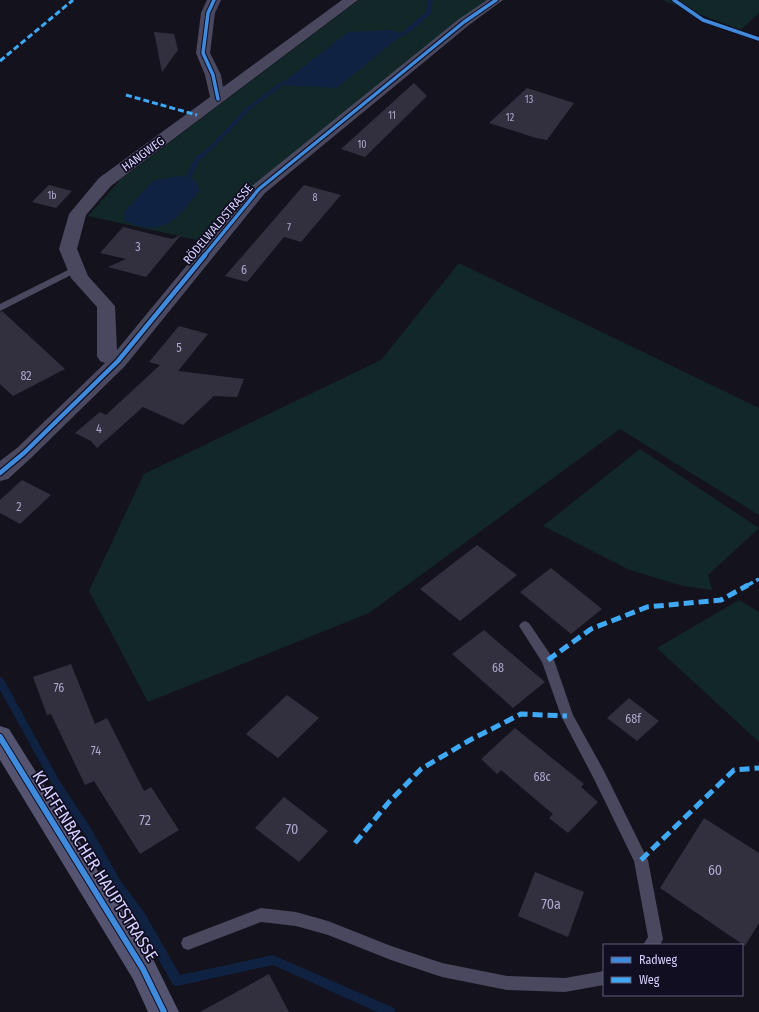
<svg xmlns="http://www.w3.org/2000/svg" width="759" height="1012" font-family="'Fira Sans Condensed',sans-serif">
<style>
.green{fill:#122828}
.water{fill:#0f2241}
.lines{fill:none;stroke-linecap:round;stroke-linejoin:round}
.stream{fill:#0f2241;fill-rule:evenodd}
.building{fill:#32303f}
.lane{fill:#49485e;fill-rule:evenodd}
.street{fill:#49485e;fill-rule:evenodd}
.secondary{fill:#555470;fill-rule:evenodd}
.quiet-far2{stroke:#3fa9f5;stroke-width:3;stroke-dasharray:6 3;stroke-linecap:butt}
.quiet-far1{stroke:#3fa9f5;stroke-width:3.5;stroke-dasharray:8 3.5;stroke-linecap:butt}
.quiet{stroke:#3fa9f5;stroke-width:5;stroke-dasharray:10 5;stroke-linecap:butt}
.cycleway-far2-casing{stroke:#110e22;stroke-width:5.5}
.cycleway-far1-casing{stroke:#110e22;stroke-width:7}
.cycleway-casing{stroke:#110e22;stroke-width:8}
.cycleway-far2{stroke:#408adc;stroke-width:3.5}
.cycleway-far1{stroke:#408adc;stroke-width:4.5}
.cycleway{stroke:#408adc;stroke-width:6}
.labels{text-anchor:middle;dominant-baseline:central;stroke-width:3.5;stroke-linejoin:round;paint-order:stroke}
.far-number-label{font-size:10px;fill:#aca8ce}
.far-street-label{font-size:12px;fill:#d5d0fd;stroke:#110e22}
.number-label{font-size:12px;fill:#aca8ce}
.near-number-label{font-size:14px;fill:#aca8ce}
.near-street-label{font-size:17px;fill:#d5d0fd;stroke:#110e22}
</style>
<rect width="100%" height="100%" fill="#14121d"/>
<path class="green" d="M359,0H492L255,186L206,242L88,216L120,180Z
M662,0H759V13L741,30Z
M459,263L759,408V515L620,429L369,613L148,702L89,591L144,474L381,360Z
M640,449L759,528L708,575L712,590L683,586L630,570L543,526Z
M739,600L759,612V742L657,648Z"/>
<path class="water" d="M391,30L403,34L337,88L280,85L348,32Z
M180,176L189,177L197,182L199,191C178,220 162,238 125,221L124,212L154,180Z"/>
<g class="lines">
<path class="stream" d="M427,0H433L431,14C420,23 406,40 391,39V37L401,33L426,12Z
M288,80L293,81L282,86L251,109L215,147L199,161L192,177L191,178H187L186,177L194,159L211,145L247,107L278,84Z
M0,677L3,678L59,780L92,830L120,880L144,912L180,975L273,955L394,1008L395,1012H377L273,965L177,986L173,985L136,920L112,886L86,836L53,786L0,690Z"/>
</g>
<path class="building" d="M154,32L174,34L178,50L162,72Z
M414,83L427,96L365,157L341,149Z
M527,88L574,103L547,140L536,138L489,123Z
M49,185L72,191L56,208L32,202Z
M304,185L341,195L301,242L284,237L247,282L225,276Z
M123,227L172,239L181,235L146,277L108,267L126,259L100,253Z
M2,311L65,369L13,396L0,384V312Z
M179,326L208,334L178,371L244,379L237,397L214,396L183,425L143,407L97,448L91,441L75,433L100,412L106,415L160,365L149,362Z
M22,480L51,495L20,524L0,513V500Z
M477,545L517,575L460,621L420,589Z
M551,568L602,609L571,634L520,592Z
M484,630L545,682L513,708L452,654Z
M71,664L95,724L107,718L144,791L151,787L179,830L140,854L94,781L85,785L51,714L47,715L33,677Z
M287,695L319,718L278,758L246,734Z
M629,698L659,721L637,741L607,718Z
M515,728L584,784L581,787L598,802L568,833L549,818L553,814L535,799L501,770L497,774L481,759Z
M284,797L328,831L299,862L255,828Z
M704,818L759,853V923L745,946L660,888Z
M535,872L584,892L568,937L518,916Z
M269,974L289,1012H200Z"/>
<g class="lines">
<path class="lane" d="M76,266L79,267V271L0,311V304Z
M525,621L529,623L554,660L573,715L604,771L648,860L663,939L660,945H643L648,937L634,861L594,779L561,716L542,662L519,626L521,623Z
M261,908L296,912L328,921L391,946L442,963L507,976L565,978L604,971V985L565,992L507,990L442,977L391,960L328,935L296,926L261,922L188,950L183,948L181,943L183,938Z"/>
<path class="street" d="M207,0H221L215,13L210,53L221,75L223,87L342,0H358L111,186L86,215L77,249L88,276L115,306L117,350L253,185L459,19L487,0H503L469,25L265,193L125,366L31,458L8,479L0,481V461L17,448L105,363L100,361L97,356V307L71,278L59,249L69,214L99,178L210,97L205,75L196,53L201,13Z"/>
<path class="secondary" d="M0,726L9,729L153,959L179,1012H148L133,979L0,760Z"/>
<path class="quiet-far2" d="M0,61L73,0
M126,95L197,115"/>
<path class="quiet-far1" d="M746,586L759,579"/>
<path class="quiet" d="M548,660L591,629L647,607L721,600L748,585
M355,843L389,802L421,769L470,740L521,714L567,716
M641,860L734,770L759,768"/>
<g class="cycleway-far2-casing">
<path id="cycleway-far2" d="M214,0L208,13L203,53L213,75L218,99
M674,0L703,20L759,39
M204,256L259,189L464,22L496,0"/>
</g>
<g class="cycleway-far1-casing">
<path id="cycleway-far1" d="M0,473L24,453L118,361L205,255"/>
</g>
<g class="cycleway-casing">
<path id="cycleway" d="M0,737L143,969L164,1012"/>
</g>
<use href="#cycleway-far2" class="cycleway-far2"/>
<use href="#cycleway-far1" class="cycleway-far1"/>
<use href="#cycleway" class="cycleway"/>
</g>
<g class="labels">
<g class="far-number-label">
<text x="529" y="100">13</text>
<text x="392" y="116">11</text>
<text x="510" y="118">12</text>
<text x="362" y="145">10</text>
<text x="52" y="196">1b</text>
<text x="315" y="198">8</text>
<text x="289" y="228">7</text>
</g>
<g class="far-street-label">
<text transform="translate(143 154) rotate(-36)">HANGWEG</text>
<text transform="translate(218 224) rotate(-50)">RÖDELWALDSTRASSE</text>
</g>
<g class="number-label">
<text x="138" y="247">3</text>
<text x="244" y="270">6</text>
<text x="179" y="348">5</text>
<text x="26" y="376">82</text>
<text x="99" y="429">4</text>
<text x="19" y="507">2</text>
<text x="498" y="668">68</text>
<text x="59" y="688">76</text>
<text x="633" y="719">68f</text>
<text x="96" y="751">74</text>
<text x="542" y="777">68c</text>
</g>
<g class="near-number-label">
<text x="145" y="820">72</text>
<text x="292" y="829">70</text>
<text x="715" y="870">60</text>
<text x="551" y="904">70a</text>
</g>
<g class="near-street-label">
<text transform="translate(95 866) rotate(58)">KLAFFENBACHER HAUPTSTRASSE</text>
</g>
</g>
<rect x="603" y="944" width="140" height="52" fill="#110e22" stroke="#5f5c7a"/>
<rect x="611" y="957" width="20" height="6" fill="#408adc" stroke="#5f5c7a"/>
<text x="639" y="964" font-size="12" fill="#d5d0fd">Radweg</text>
<rect x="611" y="977" width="20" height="6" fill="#3fa9f5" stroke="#5f5c7a"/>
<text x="639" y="984" font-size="12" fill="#d5d0fd">Weg</text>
</svg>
